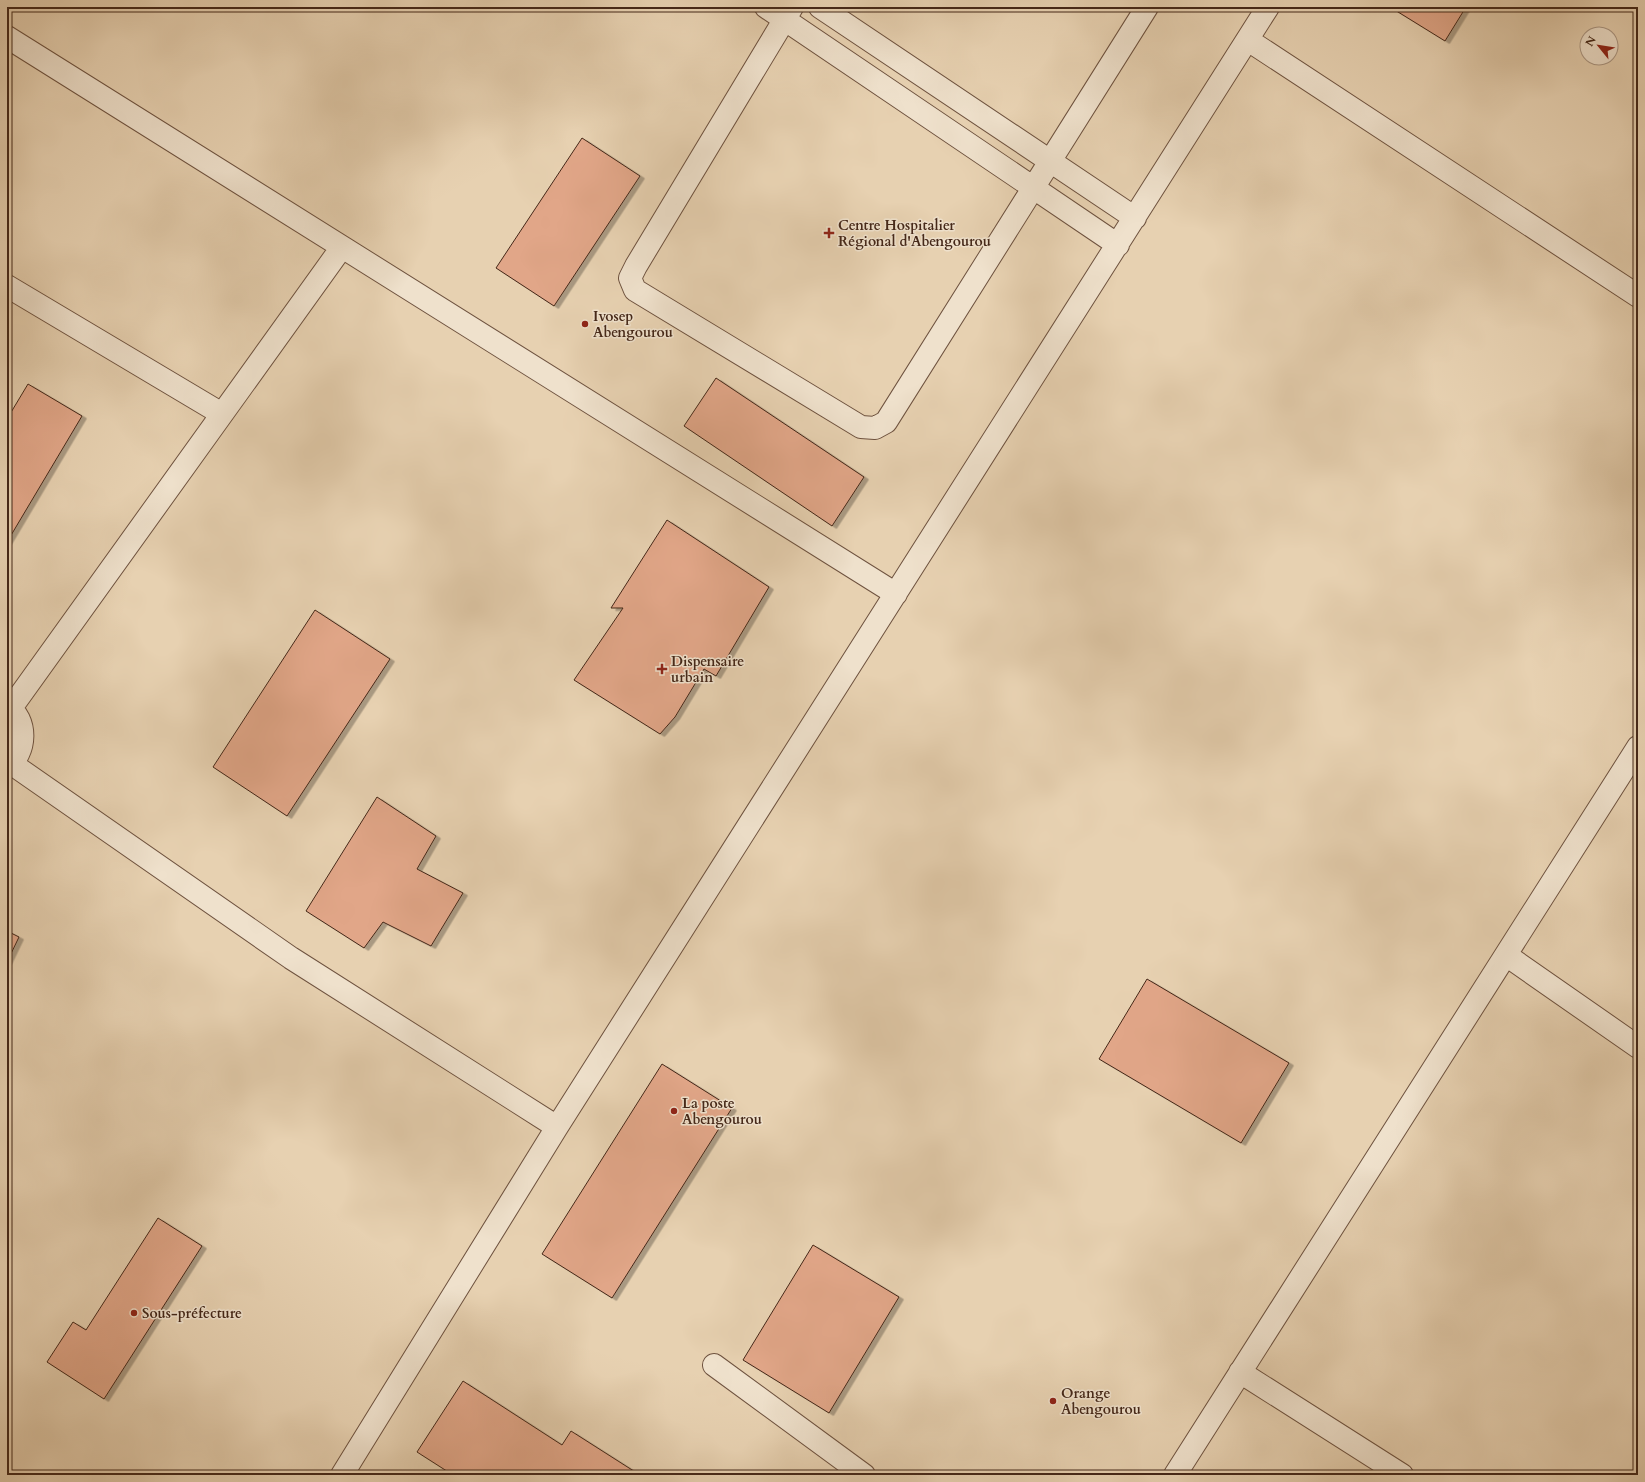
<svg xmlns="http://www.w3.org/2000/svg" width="1645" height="1482" font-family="Cardo,serif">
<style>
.building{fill:#e1a688;stroke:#452819;filter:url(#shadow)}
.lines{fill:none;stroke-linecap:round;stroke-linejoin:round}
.minor-casing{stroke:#6e523f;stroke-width:24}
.minor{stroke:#efe1cc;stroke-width:22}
.poi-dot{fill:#8f2418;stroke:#efe1cc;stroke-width:1.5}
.labels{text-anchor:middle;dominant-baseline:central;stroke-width:3;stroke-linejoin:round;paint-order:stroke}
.poi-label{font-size:14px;font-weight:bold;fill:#452819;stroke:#efe1cc;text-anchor:start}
</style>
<defs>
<filter id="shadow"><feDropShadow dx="4.5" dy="2.5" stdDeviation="0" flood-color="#0004"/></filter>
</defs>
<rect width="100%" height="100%" fill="#e7d1b1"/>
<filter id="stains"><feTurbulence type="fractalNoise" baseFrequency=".005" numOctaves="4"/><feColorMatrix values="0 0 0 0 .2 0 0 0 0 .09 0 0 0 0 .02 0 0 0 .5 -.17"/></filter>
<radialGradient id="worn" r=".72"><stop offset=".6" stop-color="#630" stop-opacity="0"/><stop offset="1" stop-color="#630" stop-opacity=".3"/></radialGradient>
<path class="building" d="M1390,7H1466L1445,41Z
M582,138L640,176L554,306L496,268Z
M716,378L864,477L832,526L684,426Z
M28,384L82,416L7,542V419Z
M667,520L769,587L716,676L704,669L675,717L660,734L574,680L623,608H611Z
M315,610L390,659L287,816L213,767Z
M377,797L436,836L417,869L463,893L431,946L383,922L364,948L306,911Z
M7,931L19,937L7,962Z
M1147,979L1289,1063L1241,1143L1099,1059Z
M662,1064L732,1108L612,1298L542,1254Z
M158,1218L202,1246L104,1399L47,1362L73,1322L86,1330Z
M813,1245L899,1297L829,1413L743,1360Z
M463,1381L562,1445L571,1431L640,1475H453L417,1452Z"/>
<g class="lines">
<g class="minor-casing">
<path id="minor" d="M766,7L1118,245
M792,7L636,266L630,278L635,290L861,427L875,428L886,422L1147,7
M820,7L1135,218
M7,37L896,594
M1248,40L1638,296
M7,286L222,414
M7,706C28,719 27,753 7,767
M11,708L342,247
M12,764L291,958L557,1127
M1506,955L1638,1047
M714,1365L864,1475
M1240,1372L1402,1475
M342,1475L557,1127L1268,7
M1175,1475L1638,747"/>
</g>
<use href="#minor" class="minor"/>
</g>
<g class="poi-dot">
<path d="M827 227h4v4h4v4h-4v4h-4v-4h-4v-4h4z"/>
<circle cx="585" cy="324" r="4"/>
<path d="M660 663h4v4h4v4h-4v4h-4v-4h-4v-4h4z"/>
<circle cx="674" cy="1111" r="4"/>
<circle cx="134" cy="1313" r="4"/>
<circle cx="1053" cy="1401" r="4"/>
</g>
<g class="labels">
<g class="poi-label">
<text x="838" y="225">Centre Hospitalier<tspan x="838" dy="16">Régional d'Abengourou</tspan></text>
<text x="593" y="316">Ivosep<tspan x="593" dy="16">Abengourou</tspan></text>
<text x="671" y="661">Dispensaire<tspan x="671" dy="16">urbain</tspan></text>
<text x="682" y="1103">La poste<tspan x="682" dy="16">Abengourou</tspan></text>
<text x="142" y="1313">Sous-préfecture</text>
<text x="1061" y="1393">Orange<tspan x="1061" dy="16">Abengourou</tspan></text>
</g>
</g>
<rect width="1645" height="1482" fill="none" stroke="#e7d1b1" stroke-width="24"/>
<rect x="8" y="8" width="1629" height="1466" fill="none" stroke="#452819" stroke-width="2"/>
<rect x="12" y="12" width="1621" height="1458" fill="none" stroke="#452819"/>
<g transform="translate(1599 46) rotate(300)"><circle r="19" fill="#efe1cc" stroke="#ab9784"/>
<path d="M0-3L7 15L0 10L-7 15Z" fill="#8f2418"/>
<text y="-6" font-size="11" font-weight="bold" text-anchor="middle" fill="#452819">N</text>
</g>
<rect width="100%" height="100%" filter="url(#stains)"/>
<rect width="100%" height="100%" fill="url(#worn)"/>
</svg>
